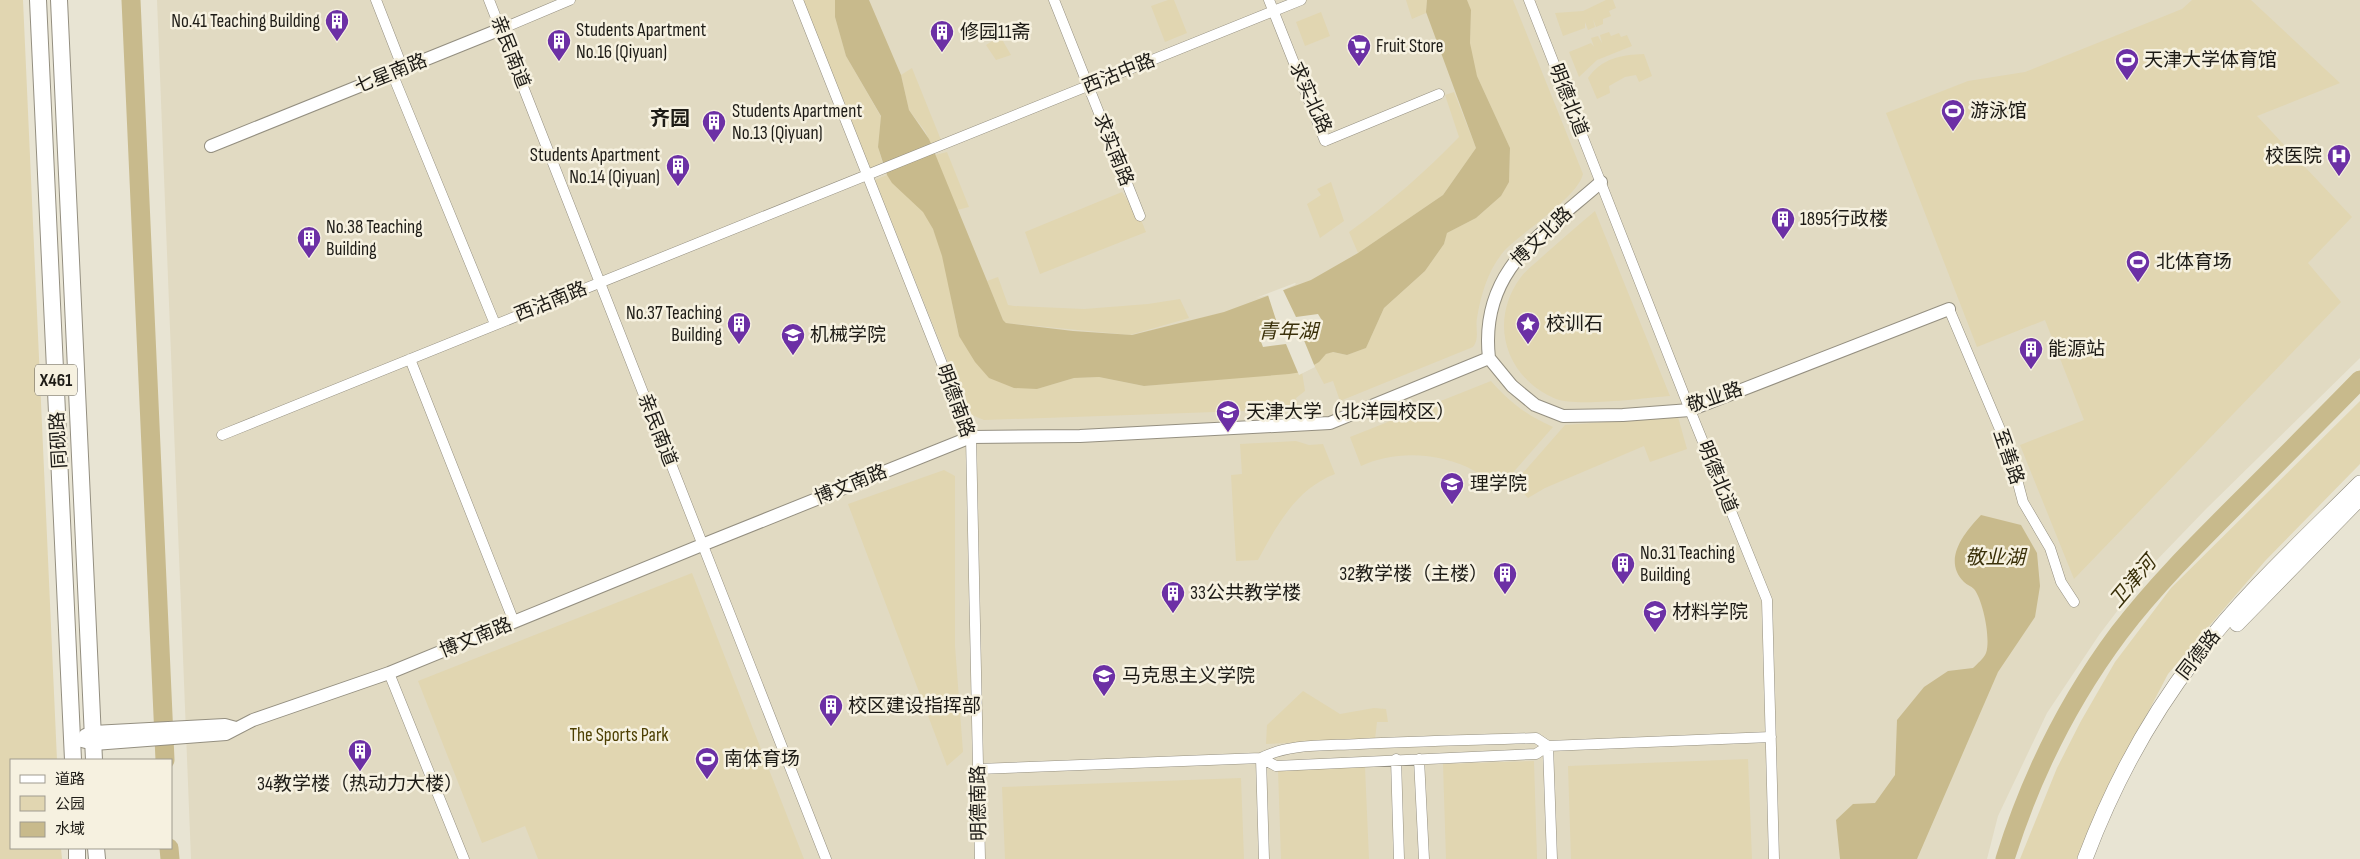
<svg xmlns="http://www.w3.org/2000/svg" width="2360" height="859" font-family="'Sofia Sans Condensed','Noto Sans SC',sans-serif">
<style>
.built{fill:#e1dac2}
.green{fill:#e1d6b1}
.water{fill:#c8ba8c}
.pier{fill:#e8e4d3}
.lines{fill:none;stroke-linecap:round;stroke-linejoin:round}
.river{stroke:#c8ba8c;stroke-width:19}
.minor-casing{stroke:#948f80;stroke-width:11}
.tertiary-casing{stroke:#948f80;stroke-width:14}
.secondary-casing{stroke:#948f80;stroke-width:16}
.primary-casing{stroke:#948f80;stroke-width:18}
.minor{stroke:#fff;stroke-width:10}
.tertiary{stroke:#fff;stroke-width:12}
.secondary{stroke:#fff;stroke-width:15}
.primary{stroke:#fff;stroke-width:16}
.labels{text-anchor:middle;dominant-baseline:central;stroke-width:5;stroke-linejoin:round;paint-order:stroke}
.shield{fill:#f6f1e0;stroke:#5e5b53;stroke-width:1}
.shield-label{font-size:18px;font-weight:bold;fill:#1d1b16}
.poi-label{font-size:19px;fill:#1d1b16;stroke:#f6f1e0;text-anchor:start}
.street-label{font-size:19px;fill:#1d1b16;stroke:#f6f1e0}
.park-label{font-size:19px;fill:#4d3f02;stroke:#f6f1e0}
.neighbourhood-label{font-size:20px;font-weight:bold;fill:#1d1b16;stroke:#f6f1e0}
.water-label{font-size:20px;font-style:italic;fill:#3a3009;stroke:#f6f1e0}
</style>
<rect width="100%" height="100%" fill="#e8e4d3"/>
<path class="built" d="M157,0H2360V358L2206,509L2153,564L2099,635L2047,713L1998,816L1987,859H191Z"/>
<path class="green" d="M0,0H23L57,760H11V848H61L62,859H0Z
M801,0H835V17L846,56L881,117L878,147L883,165L870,171Z
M1168,0H1174L1187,33L1165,42L1151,6Z
M1406,0H1427L1426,13L1412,19Z
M1467,0H1513L1583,174C1577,198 1522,232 1504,251C1488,270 1481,294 1477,318C1475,328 1480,338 1473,347L1340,401L1333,381L1324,384L1314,365L1326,354L1332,352L1347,355L1366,348L1384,308L1425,271L1444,244L1447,233L1476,218L1501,196L1509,179L1510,148L1477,76L1472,60L1470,43L1471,11Z
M1606,0H1613L1616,8L1609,11L1611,16L1603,19V24L1596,27L1593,19L1595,27L1588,30L1585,22V28L1563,36L1555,13L1583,11Z
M2192,0H2251L2340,83L2257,116L2352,217L2308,263L2341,302L2074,579L2020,445L2084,420L2045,320L1977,347L1886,113L1968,81L2025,72L2182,9Z
M1321,12L1330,36L1305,46L1296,22Z
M1609,32L1611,36L1619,33L1621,37L1627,35L1632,46L1597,60L1579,77L1569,52L1591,43L1594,47L1591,38L1598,36L1602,43L1600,35Z
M1000,36L1011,55L996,60L986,45Z
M1644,54L1652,76L1639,82L1636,75L1625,77L1609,86L1610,93L1597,99L1588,78C1602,58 1621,55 1644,54Z
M912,68L941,140L931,144L925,131L909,110L901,75Z
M1454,92L1476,148L1443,195L1358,253L1349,232C1389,204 1425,172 1459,137L1445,95Z
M947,152L969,207L957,210L937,163L935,155Z
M887,175C897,191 915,199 925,214C947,250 949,296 959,336L1037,389L1074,378L1099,377L1144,386L1302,372L1305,391L1296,398L1299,409L984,420L972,415L966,407L875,180Z
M1331,182L1344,221L1320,238L1307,204L1321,195L1317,189Z
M1122,192L1141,220L1146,232L1040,274L1025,232Z
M1595,211L1670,396C1644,398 1577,407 1556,399C1505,378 1488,321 1521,277C1527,269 1536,263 1543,256C1560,241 1577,226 1595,211Z
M998,277L1008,305L1014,306L1084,309L1148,304L1180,299L1189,318L1130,335L1006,323L1003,320L987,281Z
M1491,381C1509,402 1528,416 1553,427L1510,476L1497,485C1487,479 1477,472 1467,467C1434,452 1393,451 1361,466L1350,437Z
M2360,401V464L2265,561L2168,674L2112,781L2080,859H2020L2057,768L2081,721L2115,662L2171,588Z
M1678,417L1687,449L1650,462L1644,446L1545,488L1528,498L1514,483L1565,425Z
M1296,441L1309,445L1323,444L1335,474C1296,489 1277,525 1258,560L1236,561L1231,475L1242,474L1240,444Z
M944,470L955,476V646L963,752L947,766L848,504Z
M692,573L804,859H538L525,826L482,843L418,681Z
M1303,691L1340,714L1374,708L1386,709L1388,722H1377L1375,739L1266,744L1267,725Z
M1748,759L1752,859H1571L1568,766Z
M1534,761L1537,859H1446L1443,764Z
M1365,767L1369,859H1281L1278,770Z
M1241,778L1244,859H1005L1002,787Z"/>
<path class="water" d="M835,0H869L901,75L909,110L929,139L1003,320L1006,323L1073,331L1132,335L1224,312L1311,280L1358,253L1443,195L1476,148L1426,12L1427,0H1467L1471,10L1470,43L1477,76L1510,148L1509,182L1501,196L1476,218L1447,233L1444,244L1425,271L1384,308L1366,348L1347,355L1333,352L1326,354L1319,362L1302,372L1289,374L1144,386L1099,377L1074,378L1037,389L1014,388L989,378L975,362L959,336L942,256L933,229L923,212L892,183L887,175L878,147L881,116L846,56L835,17Z
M1981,515L2021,525L2037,553L2040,586L2035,617L1998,672L1917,859H1840L1836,820L1853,804L1875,803L1895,775L1897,720L1924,687L1948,671L1973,668C1977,664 1984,658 1986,653C1991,639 1983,600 1974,589C1971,586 1967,585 1964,582C1942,560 1964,533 1981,515Z"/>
<path class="pier" d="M1295,283L1296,284L1283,290L1296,317L1318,314L1323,322L1303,338L1315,367L1299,375L1286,344L1263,347L1260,339L1277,323L1268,295L1256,298Z"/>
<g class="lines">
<path class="river" d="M131,0L165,760
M169,848L170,859
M2005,859C2030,779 2069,700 2119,633C2154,587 2196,545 2237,504C2278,463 2319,422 2360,380"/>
<g class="minor-casing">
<path id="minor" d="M376,0L403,69
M489,0L826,859
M798,0L971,437L980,859
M1054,0L1140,216
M1269,0L1325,141L1439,94
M1529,0L1690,410L1767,600L1774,859
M501,29L570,0
M392,73L495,324
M1949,309L2010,453L2023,502L2050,548L2061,582L2074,602
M410,359L514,622
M222,435L1301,0
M389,673L464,859
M1548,746L1552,859
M1261,758L1276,766L1536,754L1548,746L1771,737
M1261,758L1264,859
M1396,759L1399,859
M1419,759L1424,859
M978,769L1261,758C1290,743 1326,746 1359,744C1418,741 1477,740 1536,738L1548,746"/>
</g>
<g class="tertiary-casing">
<path id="tertiary" d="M211,146L501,29
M1489,358L1512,386L1535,405L1563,416L1623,415L1690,410L1949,309
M1489,358C1479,270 1542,234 1601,182
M85,735L93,732L225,725L236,728
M73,739L94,744L226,734L253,720L389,673L702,545L971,437L1080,436L1330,423L1489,358"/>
</g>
<g class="secondary-casing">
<path id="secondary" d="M2237,624L2360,498
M2085,859C2112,787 2149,718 2196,657C2244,594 2304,539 2360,483"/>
</g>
<g class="primary-casing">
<path id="primary" d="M38,0L73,760
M59,0L94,760
M77,848V859
M96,848L97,859"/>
</g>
<use href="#minor" class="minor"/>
<use href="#tertiary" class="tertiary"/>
<use href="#secondary" class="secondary"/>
<use href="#primary" class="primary"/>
</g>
<defs>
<g id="building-pin" transform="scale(1.25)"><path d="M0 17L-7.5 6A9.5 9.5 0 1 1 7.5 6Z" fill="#6c30a5" stroke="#f6f1e0"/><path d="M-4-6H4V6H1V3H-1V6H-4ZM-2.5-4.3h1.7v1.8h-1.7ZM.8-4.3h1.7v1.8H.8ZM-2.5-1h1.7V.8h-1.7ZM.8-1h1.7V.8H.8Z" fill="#fff"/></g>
<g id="supermarket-pin" transform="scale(1.25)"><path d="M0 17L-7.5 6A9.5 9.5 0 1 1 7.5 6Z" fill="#6c30a5" stroke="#f6f1e0"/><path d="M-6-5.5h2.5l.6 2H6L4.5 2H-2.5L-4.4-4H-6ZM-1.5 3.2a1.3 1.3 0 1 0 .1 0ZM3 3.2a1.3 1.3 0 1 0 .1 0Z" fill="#fff"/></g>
<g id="stadium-pin" transform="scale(1.25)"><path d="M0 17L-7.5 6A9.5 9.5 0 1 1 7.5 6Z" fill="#6c30a5" stroke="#f6f1e0"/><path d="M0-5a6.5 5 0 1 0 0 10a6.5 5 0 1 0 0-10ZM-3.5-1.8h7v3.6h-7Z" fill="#fff"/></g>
<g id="hospital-pin" transform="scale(1.25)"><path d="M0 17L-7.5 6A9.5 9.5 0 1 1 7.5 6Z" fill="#6c30a5" stroke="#f6f1e0"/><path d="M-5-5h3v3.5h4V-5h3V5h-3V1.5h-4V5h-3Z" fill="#fff"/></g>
<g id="sight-pin" transform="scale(1.25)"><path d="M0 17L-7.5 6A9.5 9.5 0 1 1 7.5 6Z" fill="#6c30a5" stroke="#f6f1e0"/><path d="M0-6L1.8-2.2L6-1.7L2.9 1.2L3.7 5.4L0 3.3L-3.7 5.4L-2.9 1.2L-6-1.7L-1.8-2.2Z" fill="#fff"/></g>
<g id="university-pin" transform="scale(1.25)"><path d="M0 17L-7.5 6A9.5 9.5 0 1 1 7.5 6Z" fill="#6c30a5" stroke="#f6f1e0"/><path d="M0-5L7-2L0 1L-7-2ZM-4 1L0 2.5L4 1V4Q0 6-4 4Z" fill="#fff"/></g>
</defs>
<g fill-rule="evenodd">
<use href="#building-pin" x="337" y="21"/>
<use href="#building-pin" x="942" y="32"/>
<use href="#building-pin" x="559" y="41"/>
<use href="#supermarket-pin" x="1359" y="46"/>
<use href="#stadium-pin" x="2127" y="60"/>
<use href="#stadium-pin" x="1953" y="111"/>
<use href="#building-pin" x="714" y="122"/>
<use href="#hospital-pin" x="2339" y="156"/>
<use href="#building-pin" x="678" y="166"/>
<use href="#building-pin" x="1783" y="219"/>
<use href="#building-pin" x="309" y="238"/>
<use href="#stadium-pin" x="2138" y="262"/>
<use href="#building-pin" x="739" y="324"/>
<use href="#sight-pin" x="1528" y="324"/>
<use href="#university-pin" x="793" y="335"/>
<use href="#building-pin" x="2031" y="349"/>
<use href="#university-pin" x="1228" y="412"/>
<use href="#university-pin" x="1452" y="484"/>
<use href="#building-pin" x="1623" y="564"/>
<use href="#building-pin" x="1505" y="574"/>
<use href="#building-pin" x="1173" y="593"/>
<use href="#university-pin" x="1655" y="612"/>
<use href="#university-pin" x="1104" y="676"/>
<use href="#building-pin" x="831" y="706"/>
<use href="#building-pin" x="360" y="751"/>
<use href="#stadium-pin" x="707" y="759"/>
</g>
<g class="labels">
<rect class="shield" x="35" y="364.5" width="42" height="31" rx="4"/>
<g class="shield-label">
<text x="56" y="380">X461</text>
</g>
<g class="poi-label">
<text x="320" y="21" text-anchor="end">No.41 Teaching Building</text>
<text x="576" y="30">Students Apartment<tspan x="576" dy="22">No.16 (Qiyuan)</tspan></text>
<text x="960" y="32">修园11斋</text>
<text x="1376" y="46">Fruit Store</text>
<text x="2144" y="60">天津大学体育馆</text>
<text x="732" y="111">Students Apartment<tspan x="732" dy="22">No.13 (Qiyuan)</tspan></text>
<text x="1970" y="111">游泳馆</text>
<text x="660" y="155" text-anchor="end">Students Apartment<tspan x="660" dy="22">No.14 (Qiyuan)</tspan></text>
<text x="2322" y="156" text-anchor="end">校医院</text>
<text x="1800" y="219">1895行政楼</text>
<text x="326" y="227">No.38 Teaching<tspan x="326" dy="22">Building</tspan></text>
<text x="2156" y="262">北体育场</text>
<text x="722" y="313" text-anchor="end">No.37 Teaching<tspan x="722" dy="22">Building</tspan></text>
<text x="1546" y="324">校训石</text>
<text x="810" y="335">机械学院</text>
<text x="2048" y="349">能源站</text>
<text x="1246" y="412">天津大学（北洋园校区）</text>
<text x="1470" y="484">理学院</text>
<text x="1640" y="553">No.31 Teaching<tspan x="1640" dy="22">Building</tspan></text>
<text x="1488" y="574" text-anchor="end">32教学楼（主楼）</text>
<text x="1190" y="593">33公共教学楼</text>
<text x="1672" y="612">材料学院</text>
<text x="1122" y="676">马克思主义学院</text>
<text x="848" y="706">校区建设指挥部</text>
<text x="724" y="759">南体育场</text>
<text x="360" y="784" text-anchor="middle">34教学楼（热动力大楼）</text>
</g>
<g class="street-label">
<text transform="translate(510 52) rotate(69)">亲民南道</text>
<text transform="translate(391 74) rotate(-22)">七星南路</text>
<text transform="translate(1119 74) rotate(-22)">西沽中路</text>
<text transform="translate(1310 98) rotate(66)">求实北路</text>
<text transform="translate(1568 100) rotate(69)">明德北道</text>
<text transform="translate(1113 150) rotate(68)">求实南路</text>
<text transform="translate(1542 237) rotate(-44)">博文北路</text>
<text transform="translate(551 302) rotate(-22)">西沽南路</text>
<text transform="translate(1715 398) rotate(-19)">敬业路</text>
<text transform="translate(955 401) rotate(70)">明德南路</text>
<text transform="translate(657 430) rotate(69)">亲民南道</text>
<text transform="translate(59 440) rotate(-93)">同砚路</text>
<text transform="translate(2008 457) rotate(71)">至善路</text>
<text transform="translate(1717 477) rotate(68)">明德北道</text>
<text transform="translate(851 485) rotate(-22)">博文南路</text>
<text transform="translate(476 638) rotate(-22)">博文南路</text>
<text transform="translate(2199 655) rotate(-52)">同德路</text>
<text transform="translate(979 803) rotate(-91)">明德南路</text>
</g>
<g class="park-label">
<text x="619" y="735">The Sports Park</text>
</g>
<g class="neighbourhood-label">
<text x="670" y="119">齐园</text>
</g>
<g class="water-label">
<text x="1288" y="332">青年湖</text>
<text x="1995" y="558">敬业湖</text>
<text transform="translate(2133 582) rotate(-50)">卫津河</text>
</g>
</g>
<rect x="10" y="759" width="162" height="90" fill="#f6f1e0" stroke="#9f9b8f"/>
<rect x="20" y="775" width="25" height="8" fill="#ffffff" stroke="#9f9b8f"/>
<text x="55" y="784" font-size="15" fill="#1d1b16">道路</text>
<rect x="20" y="796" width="25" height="15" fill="#e1d6b1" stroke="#9f9b8f"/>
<text x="55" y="809" font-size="15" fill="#1d1b16">公园</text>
<rect x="20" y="822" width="25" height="15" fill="#c8ba8c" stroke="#9f9b8f"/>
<text x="55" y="834" font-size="15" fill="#1d1b16">水域</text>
</svg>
